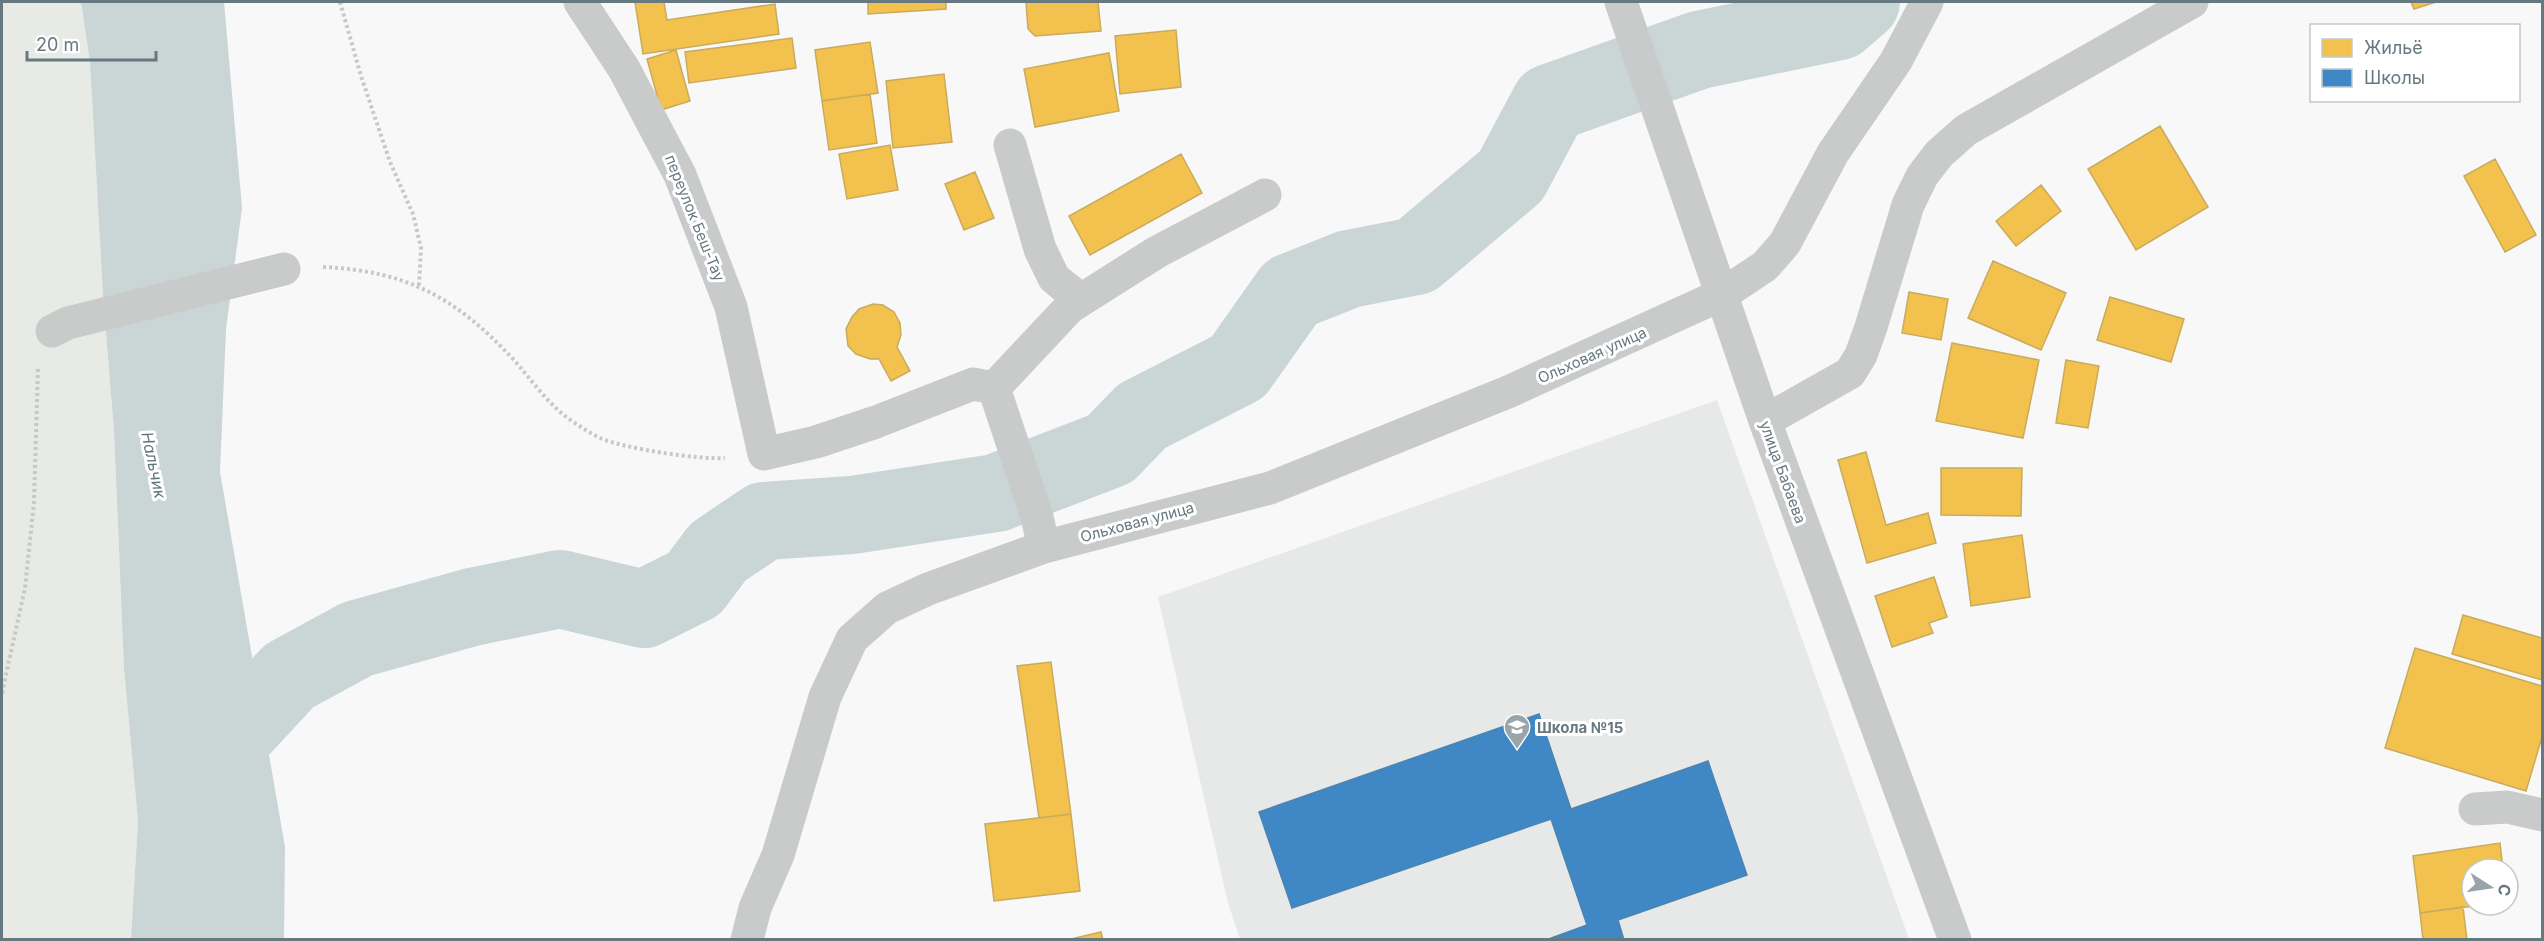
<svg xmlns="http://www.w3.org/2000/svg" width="2544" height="941" font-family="Inter,sans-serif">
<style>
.built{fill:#e7e9e8}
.green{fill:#e8eae5}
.water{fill:#cad5d6}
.homes{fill:#f2c14e;stroke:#c8ab5d;stroke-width:1.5}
.schools{fill:#3f88c5;stroke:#4b84b0;stroke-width:1.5}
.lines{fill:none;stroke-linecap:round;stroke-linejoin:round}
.river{stroke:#cad5d6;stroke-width:78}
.path{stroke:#c7c8c9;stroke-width:4;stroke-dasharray:3 3;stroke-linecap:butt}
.minor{stroke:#c9cbcb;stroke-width:33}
.labels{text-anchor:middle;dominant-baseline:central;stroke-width:6;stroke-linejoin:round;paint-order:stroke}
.street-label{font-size:15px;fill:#667980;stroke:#fff}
.poi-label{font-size:15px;font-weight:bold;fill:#667980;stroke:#fff;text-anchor:start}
.water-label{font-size:16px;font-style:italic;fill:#60777a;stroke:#fff}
</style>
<rect width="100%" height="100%" fill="#f8f8f8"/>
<path class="built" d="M1717,400L1909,939H1240L1228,903L1158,597Z"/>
<path class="green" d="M2,2H81L90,62L103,296L114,431L124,668L138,821L131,939L2,940Z"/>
<path class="water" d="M81,2H224L242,208L226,329L220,472L285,847L284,939H131L138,821L124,668L114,431L103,296L90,62Z"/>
<path class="homes" d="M635,2H664L667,20L775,4L779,34L643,54Z
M868,2H946V9L868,14Z
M1026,2H1098L1101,31L1035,36L1028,29Z
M2411,2H2436L2414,9Z
M1176,30L1181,87L1120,94L1115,36Z
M792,38L796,68L689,83L685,52Z
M870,42L878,93L822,101L815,50Z
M676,50L690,101L661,110L647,59Z
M1109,53L1119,111L1035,127L1024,69Z
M944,74L952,142L893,148L886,81Z
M870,94L877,143L829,150L822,101Z
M2160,126L2208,207L2136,250L2088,169Z
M890,145L898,190L847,199L839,154Z
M1181,154L1202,193L1090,255L1069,216Z
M2495,159L2536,235L2505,252L2464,176Z
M975,172L994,218L964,230L945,184Z
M2041,185L2061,211L2016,246L1996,221Z
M1993,261L2066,293L2041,350L1968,318Z
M1909,292L1948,299L1941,340L1902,333Z
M2110,297L2184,319L2171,362L2097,340Z
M873,304L883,305L894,312L900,323L901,335L897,347L910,371L891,381L879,359H870L856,354L848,346L846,329L852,317L859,309Z
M1952,343L2039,360L2023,438L1936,421Z
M2066,360L2099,366L2088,428L2056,423Z
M1866,452L1886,525L1928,513L1936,543L1867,563L1838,460Z
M1941,468H2022L2021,516L1941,515Z
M2022,535L2030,597L1971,606L1963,544Z
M1934,577L1947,617L1929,623L1933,633L1892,647L1875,596Z
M2463,615L2542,638V680L2452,654Z
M2415,648L2542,686V737L2526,791L2385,748Z
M1051,662L1071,814L1039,818L1017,666Z
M1071,814L1080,891L994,901L985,824Z
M2500,843L2503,869H2472V905H2482L2420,913L2413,856Z
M2463,907L2467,940H2423L2420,913Z
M1101,932L1103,940H1067Z"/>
<path class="schools" d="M1539,714L1571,809L1708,761L1747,875L1618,920L1624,940H1546L1587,925L1551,819L1292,908L1259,812Z"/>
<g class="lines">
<path class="river" d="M188,785L289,676L357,639L472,607L560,589L644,609L694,584L718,552L764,521L852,515L996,493L1110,449L1142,416L1238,367L1291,292L1349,269L1416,256L1511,176L1550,103L1699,50L1839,21L1861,2"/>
<path class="path" d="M340,2L361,76L390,162L413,214L421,248L419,285
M323,267C408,271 456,298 513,359C532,380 548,405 572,421C581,427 590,433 600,438C622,448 699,460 725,458
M2,693L25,588L34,502L38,368"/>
<path class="minor" d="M580,2L624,69L680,175L731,307L764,454L816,442L876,422L973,384L994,388L1037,517L1044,547
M1621,2L1765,421L1955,940
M1010,145L1040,249L1054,278L1081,300
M52,331L68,323L284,269
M994,388L1070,307L1157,252L1265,195
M1765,421L1850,373L1861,355L1871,327L1908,205L1922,176L1939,154L1966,130L2192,2
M2475,809L2507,807L2542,815
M747,940L755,908L778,855L825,697L852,639L887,608L928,589L1044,547L1270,488L1508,392L1723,294L1765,266L1785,243L1833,153L1896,61L1927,2"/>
</g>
<defs>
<g id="school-pin" transform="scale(1.35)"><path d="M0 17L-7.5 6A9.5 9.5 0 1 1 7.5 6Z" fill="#99a5aa" stroke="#fff"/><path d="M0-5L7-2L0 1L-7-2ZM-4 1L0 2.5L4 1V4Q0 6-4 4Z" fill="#fff"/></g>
</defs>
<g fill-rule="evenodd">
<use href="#school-pin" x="1517" y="727"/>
</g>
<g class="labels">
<g class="street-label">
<text transform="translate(695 218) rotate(68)">переулок Беш-Тау</text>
<text transform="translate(1592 355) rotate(-24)">Ольховая улица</text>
<text transform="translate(1783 472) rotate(70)">улица Бабаева</text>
<text transform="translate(1137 522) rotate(-15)">Ольховая улица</text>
</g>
<g class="poi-label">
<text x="1537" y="727">Школа №15</text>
</g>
<g class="water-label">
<text transform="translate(154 465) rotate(78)">Нальчик</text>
</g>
</g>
<rect width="2544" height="941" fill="none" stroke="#667980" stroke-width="6"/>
<rect x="2310" y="24" width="210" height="78" fill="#ffffff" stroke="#c2c9cc" stroke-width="1.5"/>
<rect x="2322" y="39" width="30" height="18" fill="#f2c14e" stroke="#c2c9cc" stroke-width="1.5"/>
<text x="2364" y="54" font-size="18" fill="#667980">Жильё</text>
<rect x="2322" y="69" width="30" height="18" fill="#3f88c5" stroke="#c2c9cc" stroke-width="1.5"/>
<text x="2364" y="84" font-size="18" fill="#667980">Школы</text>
<g transform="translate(2490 887) rotate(102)"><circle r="28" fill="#ffffff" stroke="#c2c9cc" stroke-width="1.5"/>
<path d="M0-4.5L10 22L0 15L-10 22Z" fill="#99a5aa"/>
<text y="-9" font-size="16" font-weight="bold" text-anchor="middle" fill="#667980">С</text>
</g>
<path d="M27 51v9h129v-9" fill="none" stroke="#667980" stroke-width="3"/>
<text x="36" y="51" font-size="18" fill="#667980" stroke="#ffffff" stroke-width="4.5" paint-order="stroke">20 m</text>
</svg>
